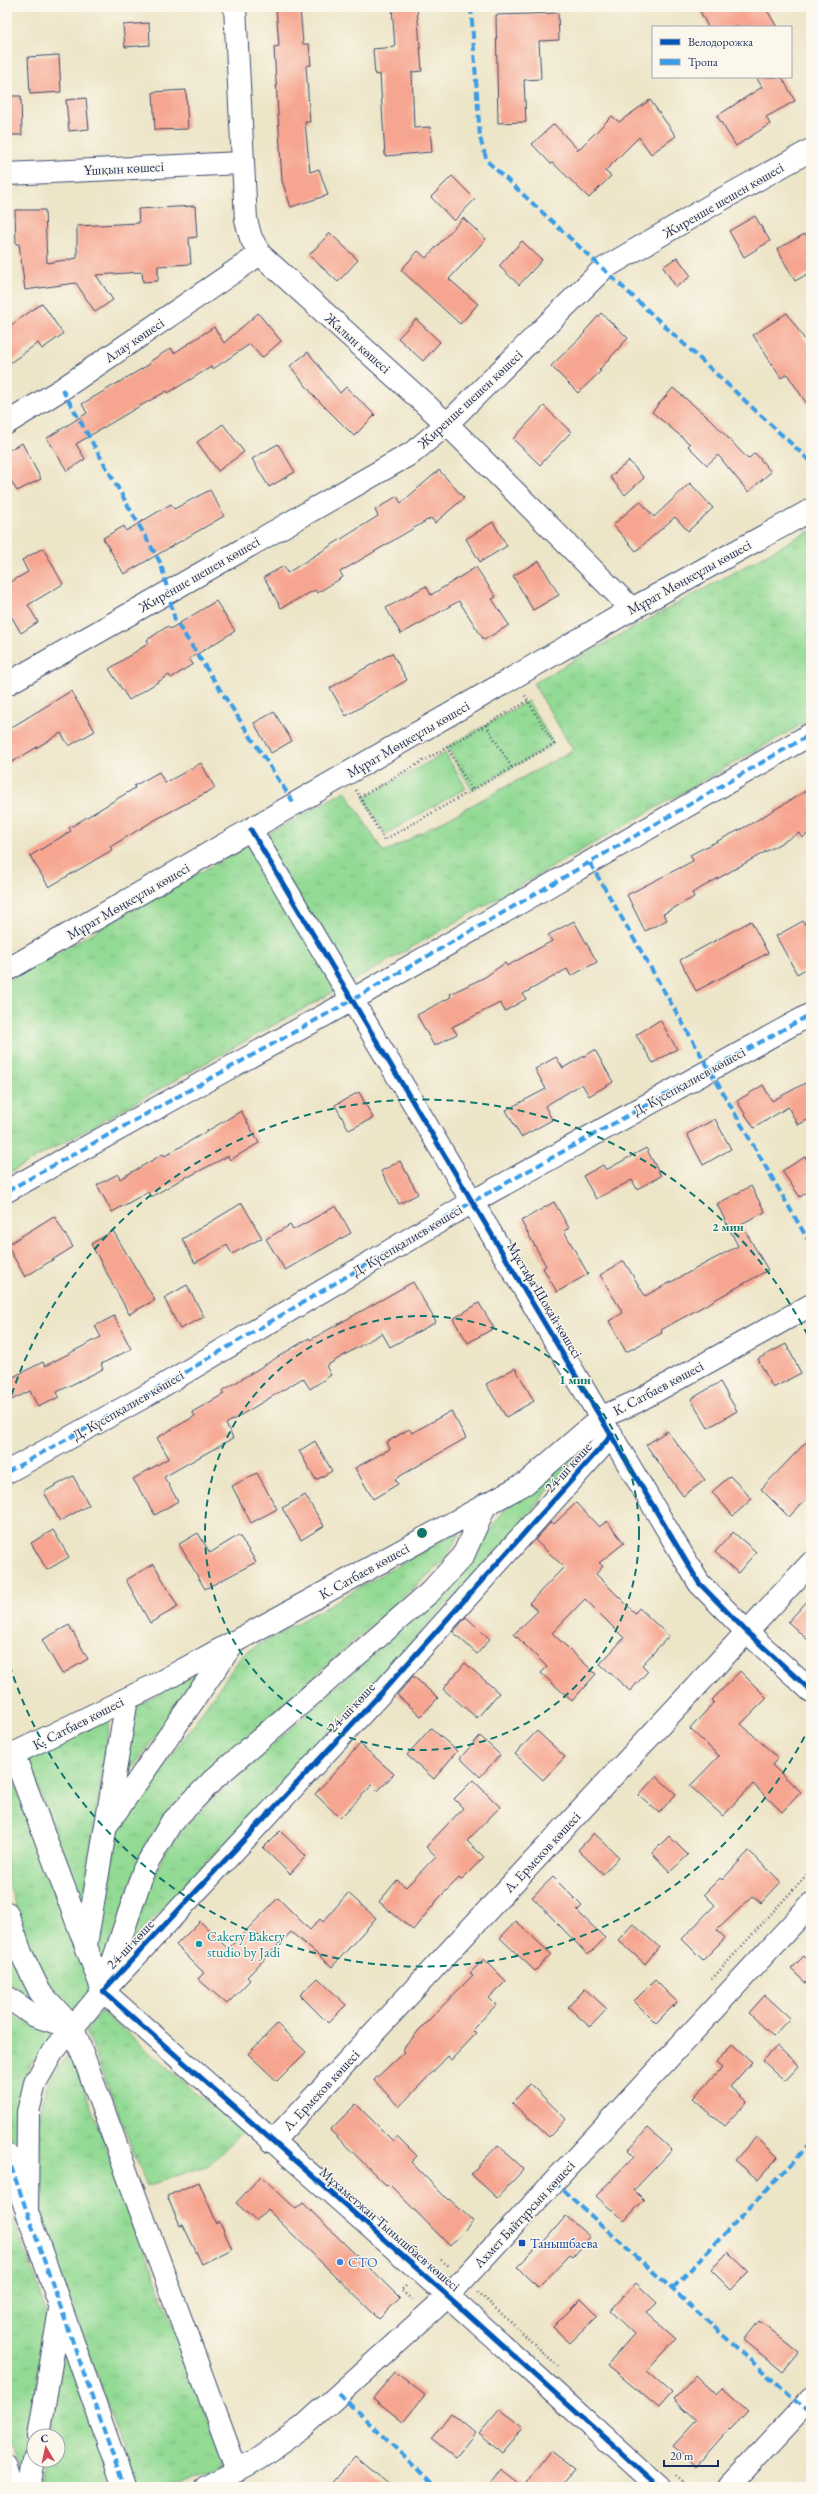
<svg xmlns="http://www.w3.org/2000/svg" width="818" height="2494" font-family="'EB Garamond',serif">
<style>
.grass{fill:url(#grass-tufts);stroke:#578479}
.pitch{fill:#93da94;stroke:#578479}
.building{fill:#f6a690}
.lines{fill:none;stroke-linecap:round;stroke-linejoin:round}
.minor-casing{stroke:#3a4a6e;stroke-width:24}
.path{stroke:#3a4a6e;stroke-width:2.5;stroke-dasharray:1 3;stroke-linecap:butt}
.minor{stroke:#fff;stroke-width:22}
.quiet{stroke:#3b9de6;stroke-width:4;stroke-dasharray:8 4;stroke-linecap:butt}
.cycleway-casing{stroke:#fbf7ec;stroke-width:8}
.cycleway{stroke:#0057b8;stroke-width:5}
.ring{fill:none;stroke:#0f766e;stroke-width:2;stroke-dasharray:7 5}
.culture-dot{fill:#0f9aa8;stroke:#fbf7ec;stroke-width:1.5}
.transit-dot{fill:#1a4fb4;stroke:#fbf7ec;stroke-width:1.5}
.shop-dot{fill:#3f7fe0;stroke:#fbf7ec;stroke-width:1.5}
.labels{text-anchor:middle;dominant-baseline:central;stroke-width:3;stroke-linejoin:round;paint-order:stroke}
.street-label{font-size:14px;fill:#1b2f5e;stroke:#fbf7ec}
.culture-label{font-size:14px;fill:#0d838f;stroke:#fbf7ec;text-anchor:start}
.transit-label{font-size:14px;fill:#164399;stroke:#fbf7ec;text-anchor:start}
.shop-label{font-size:14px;fill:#366cbe;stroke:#fbf7ec;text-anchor:start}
.centre{fill:#0f766e;stroke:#fbf7ec;stroke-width:2}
.ring-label{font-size:12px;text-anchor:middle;font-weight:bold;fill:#0f766e;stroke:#fbf7ec;stroke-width:3;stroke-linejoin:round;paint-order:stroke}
</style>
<defs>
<pattern id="grass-tufts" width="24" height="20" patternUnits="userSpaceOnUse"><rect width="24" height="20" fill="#93da94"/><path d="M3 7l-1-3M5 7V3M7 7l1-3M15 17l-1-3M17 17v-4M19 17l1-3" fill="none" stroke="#7ebb82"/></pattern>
</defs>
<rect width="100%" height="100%" fill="#fbf7ec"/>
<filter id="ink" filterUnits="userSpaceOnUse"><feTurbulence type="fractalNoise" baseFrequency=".025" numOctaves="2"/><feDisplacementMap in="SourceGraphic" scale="8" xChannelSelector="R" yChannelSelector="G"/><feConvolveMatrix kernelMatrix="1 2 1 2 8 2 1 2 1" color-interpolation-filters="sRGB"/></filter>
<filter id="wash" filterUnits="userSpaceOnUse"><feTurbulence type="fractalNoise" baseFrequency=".012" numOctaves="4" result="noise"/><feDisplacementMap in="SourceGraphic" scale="16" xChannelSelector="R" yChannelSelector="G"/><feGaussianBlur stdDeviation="0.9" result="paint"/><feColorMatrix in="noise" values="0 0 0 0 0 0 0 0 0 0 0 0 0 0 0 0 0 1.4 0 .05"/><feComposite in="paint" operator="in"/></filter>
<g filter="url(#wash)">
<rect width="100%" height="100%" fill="#ede5c8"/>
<path class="grass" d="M811,530V719L344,986L7,1174V981L345,791L384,853L573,750L533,683Z
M528,701L554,744L472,790L447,747Z
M584,1445L516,1530L126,1948L162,1858L186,1824L466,1569L504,1510L551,1474Z
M462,1529L445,1560L265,1720L168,1811L146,1842L103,1967L95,1949L118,1831L243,1654Z
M203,1670L122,1783L135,1707Z
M110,1717L82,1914L29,1760Z
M10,1769L92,1991L73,2011L52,1990L29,1944L7,1879V1770Z
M7,1949L21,1979L41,2007L7,1980Z
M7,2011L21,2020L58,2031L29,2066L21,2099V2167L7,2127Z
M101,2011L242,2132L209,2165L147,2186L86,2032Z
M70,2051L222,2457L221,2466L216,2471L174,2487H138L51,2249L41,2209L39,2117L46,2087Z
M7,2201L41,2295L47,2320L22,2476L7,2437Z
M64,2350L112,2487H41L45,2460H58V2436H49Z"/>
<path class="pitch" d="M445,753L466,788L385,834L364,798Z"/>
<g id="blocks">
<path class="building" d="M276,7H300L303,44H309L311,65L306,66L310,122H305L310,172L319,169L328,195L291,207L282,181L274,47L279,46Z
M392,7H417L422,71L412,72L414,128L430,127L432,152L385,156L380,74L375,75L373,49L395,47Z
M698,7H765L777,27H708Z
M558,13L559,40L539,41L541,79L524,80L526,122L498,123L496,15Z
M149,23L150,45L125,47L123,25Z
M59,55L61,92L30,94L28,57Z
M756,77H782L795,101L766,117L770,124L736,146L717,116L762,87Z
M186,90L188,129L155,130L153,92Z
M7,96H21L22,135H7Z
M86,98L89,129L69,131L66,100Z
M650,100L676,136L651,154L639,137L605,171L611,176L589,198L553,163L551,164L532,144L554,124L578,150L612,116L619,122Z
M452,176L475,199L454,221L431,197Z
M195,206L197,237L189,238L191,264L158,266V281L143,282L142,272L96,275L113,300L95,312L76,283L25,290L19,244H16L15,210H45L47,263L77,258V226L139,223L138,209Z
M755,216L770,241L744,257L729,231Z
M463,218L486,239L449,279L478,304L460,324L401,270L418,251L426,258Z
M330,233L358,260L338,282L309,255Z
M805,234L811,244V272L795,281L777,249Z
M522,241L542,260L519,285L499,266Z
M677,257L691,276L676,287L663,267Z
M42,303L63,334L42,349L38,343L7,365V328Z
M258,313L281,341L262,358L250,344L213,369L211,367L168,393L167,391L133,410L76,444L85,459L67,471L47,438L87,413L82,404L150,364L149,362L171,348L174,353L214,327L224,343Z
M601,313L628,338L599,370L601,371L578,393L551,366L585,333L584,332Z
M787,313L811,349V410L787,374L781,378L753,335Z
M416,319L440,342L423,361L398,338Z
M308,352L340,393L346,387L375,415L354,436L314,396L290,366Z
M673,388L711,420L748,459L755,453L771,472L748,492L718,455L707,465L688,446L690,444L652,412Z
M544,406L571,432L540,465L513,439Z
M223,424L244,452L218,471L197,442Z
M22,443L41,479L17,491L7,474V451Z
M278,444L295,472L269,487L252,459Z
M629,461L644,478L625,495L610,477Z
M439,470L464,498L435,523L431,518L340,572L343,577L317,593L315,590L281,608L264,577L284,566L287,573L378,516L375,510L397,496L401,503Z
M690,483L713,508L688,531L675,517L636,551L613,525L640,501L654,517Z
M210,490L224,516L124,574L103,538L124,526L126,531L171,504L174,509Z
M493,522L507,546L480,562L466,539Z
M43,548L63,584L28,605L38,622L21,633L7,609V584L28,572L22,560Z
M539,561L559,595L533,610L513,576Z
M476,567L496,597L492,599L509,625L484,640L459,601L401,634L386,608L426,586L431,595Z
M216,601L235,631L189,659L193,664L171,678L169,675L129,700L109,669L149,643L147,640L168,626L170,629Z
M392,653L407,680L346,716L330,688Z
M71,691L95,731L69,746L61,733L7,765V730Z
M274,712L292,741L271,753L254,723Z
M201,763L215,788L153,821L110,847L112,850L49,887L30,856L71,831L69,828L135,788L134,786L159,772L165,783Z
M811,788V832L802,838L799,833L692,893L694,897L663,914L667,920L645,931L627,895L693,861L690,855L747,826Z
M574,921L597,962L571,976L567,969L523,994L526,999L505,1011L500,1003L452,1027L457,1034L434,1046L417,1015L451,997L450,994L485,977L505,963L507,966L552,941L548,935Z
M751,921L768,953L696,991L680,960Z
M803,921L811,935V966L797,974L776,936Z
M660,1020L677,1049L653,1063L636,1035Z
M595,1050L613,1082L589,1096L582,1084L545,1106L552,1120L521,1137L506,1110L546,1089L535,1069L556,1057L563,1068Z
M811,1080V1118L798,1125L788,1107L754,1128L737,1101L763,1085L772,1101Z
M359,1092L373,1118L349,1130L335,1105Z
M241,1111L259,1143L230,1160L228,1156L188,1177L187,1176L151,1197L148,1192L112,1212L97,1185L118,1174L120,1179L163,1154L165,1156Z
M715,1119L731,1149L703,1165L687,1134Z
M646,1148L661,1176L637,1189L632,1180L596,1199L583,1176L603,1165L606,1170Z
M805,1157L811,1166V1189L800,1197L782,1171Z
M400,1161L418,1194L399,1204L381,1171Z
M751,1186L765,1212L741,1224L768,1270L661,1330L662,1333L626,1352L609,1321L623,1313L600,1275L624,1261L645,1296L738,1246L717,1204Z
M554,1202L569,1228L564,1231L588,1274L557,1292L543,1268L546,1266L521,1221Z
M242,1203L262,1238L232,1254L227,1245L195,1263L182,1239Z
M336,1206L351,1233L285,1270L266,1239L290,1225L293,1230Z
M54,1216L73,1247L25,1277L7,1245Z
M113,1231L155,1300L129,1314L91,1244Z
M413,1282L436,1322L390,1347L382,1333L326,1366L331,1375L310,1389L303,1378L226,1424L233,1438L164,1477L178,1501L155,1515L133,1479L169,1458L157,1438L195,1416L192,1412L224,1394L222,1391L253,1372L309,1338L310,1340Z
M187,1285L204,1317L180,1329L164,1298Z
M479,1303L494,1328L468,1343L453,1319Z
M114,1316L131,1349L101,1364L103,1369L57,1392L59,1397L38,1407L30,1391L7,1402V1380L43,1362L45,1366L101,1337L95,1326Z
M786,1344L801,1373L773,1388L758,1359Z
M515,1368L534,1401L506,1417L486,1384Z
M720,1382L737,1411L708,1428L691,1399Z
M451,1411L466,1438L395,1479L398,1484L373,1499L355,1468L390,1449L387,1442L409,1429L412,1433Z
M667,1431L705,1480L683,1496L646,1445Z
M811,1437V1494L789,1517L761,1489Z
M315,1441L332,1471L316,1480L299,1451Z
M257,1473L277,1509L251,1523L232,1486Z
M73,1476L89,1505L60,1521L44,1492Z
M730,1476L752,1499L733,1516L712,1492Z
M305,1495L324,1526L301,1540L282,1508Z
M576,1503L599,1527L607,1521L624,1543L599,1563L603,1566L596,1574L635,1613L639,1608L669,1636L642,1665L648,1671L630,1691L600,1664L624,1638L585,1599L552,1633L596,1674L572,1701L541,1673L547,1667L514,1634L538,1611L529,1603L564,1567L535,1540L551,1522L554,1524Z
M53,1530L69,1557L47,1570L31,1543Z
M733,1532L756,1552L738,1573L715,1552Z
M198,1533L210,1553L239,1535L256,1562L205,1589L179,1544Z
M154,1564L178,1607L150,1623L126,1580Z
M811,1597V1643L788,1622Z
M466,1617L490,1639L477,1654L453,1632Z
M69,1625L88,1659L62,1674L42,1640Z
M465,1663L499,1693L477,1718L443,1689Z
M740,1671L767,1698L741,1724L778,1758L772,1765L801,1792L782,1812L753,1784L723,1816L690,1786L719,1756L690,1729L714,1702L712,1700Z
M413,1676L438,1698L421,1716L397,1695Z
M431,1728L457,1751L434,1779L407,1755Z
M537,1731L565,1757L543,1780L515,1754Z
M480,1736L500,1755L480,1777L460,1758Z
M360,1744L394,1774L378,1791L372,1785L340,1818L315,1794Z
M656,1776L676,1794L659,1813L639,1795Z
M473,1780L500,1807L467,1841L484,1857L461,1880L459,1878L439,1898L413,1930L379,1902L397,1880L406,1887L436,1856L426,1847L463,1808L454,1799Z
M280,1831L306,1856L290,1874L263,1848Z
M594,1833L619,1857L603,1874L578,1850Z
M669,1836L688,1855L670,1872L652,1853Z
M749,1851L781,1882L761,1903L753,1896L717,1930L725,1938L703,1960L682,1939L715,1905L704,1894L720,1878L722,1880Z
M553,1877L582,1906L577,1911L605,1938L588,1955L532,1897Z
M348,1893L376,1918L332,1967L291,1932L247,1977L250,1980L227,2004L198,1979L204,1973L176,1945L200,1921L228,1949L278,1898L310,1930L320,1919L323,1922Z
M516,1921L551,1954L535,1971L500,1938Z
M633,1924L659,1947L645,1964L618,1940Z
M804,1956L811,1963V1988L791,1969Z
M484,1959L506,1981L489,1998L496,2005L472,2030L476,2034L451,2060L448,2056L399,2107L374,2080L404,2052L402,2050L420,2029L473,1975L470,1973Z
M318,1978L346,2005L328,2023L300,1995Z
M655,1980L677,2002L656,2023L634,2001Z
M585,1989L607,2009L590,2027L568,2007Z
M765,1995L790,2018L773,2036L749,2013Z
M277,2024L306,2052L277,2081L248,2054Z
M732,2044L752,2062L730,2087L747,2102L724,2126L693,2098L722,2068L716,2063Z
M777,2046L799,2066L785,2081L763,2061Z
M530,2084L566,2119L549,2137L512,2103Z
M356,2104L393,2141L397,2136L417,2156L411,2162L448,2200L449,2199L473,2221L450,2246L389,2184L387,2186L330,2130Z
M648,2128L672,2150L634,2190L644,2200L624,2221L596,2196L634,2156L628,2150Z
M756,2137L778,2157L758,2180L735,2160Z
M498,2145L524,2169L497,2198L471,2174Z
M261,2176L296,2209L303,2203L400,2298L379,2319L267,2209L256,2221L236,2203Z
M199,2182L217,2224L219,2221L232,2249L202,2264L183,2225L180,2226L167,2196Z
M566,2216L590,2237L573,2257L570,2255L538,2288L517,2267L538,2246L539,2247Z
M728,2252L749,2272L731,2290L711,2270Z
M636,2283L657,2303L647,2313L676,2339L647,2371L672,2393L659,2408L607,2365L634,2334L610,2311Z
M581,2299L598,2316L570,2343L553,2327Z
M759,2321L799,2353L783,2372L744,2340Z
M395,2372L425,2395L403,2422L373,2398Z
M696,2376L716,2395L723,2388L748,2411L730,2430L729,2429L696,2466L673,2446L697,2420L674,2399Z
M500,2409L523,2428L502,2453L479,2434Z
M451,2413L475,2433L455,2458L431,2439Z
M550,2451L574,2469L560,2487H488L501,2469L523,2486Z
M355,2456L392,2487H328Z"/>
</g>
</g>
<g filter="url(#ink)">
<use href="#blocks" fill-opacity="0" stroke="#3a4a6e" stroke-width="1"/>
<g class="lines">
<g class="minor-casing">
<path id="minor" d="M235,7L246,220L251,238L260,254L447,424L632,609
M7,174L241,163
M7,423L62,389L260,254
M7,684L412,453L447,424L603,269L715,203L811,150
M251,830L699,1583L747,1632L811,1691
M7,970L632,609L811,510
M7,1191L352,1000L811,734
M7,1472L142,1398L472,1202L811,1014
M14,1755L103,1991L448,2296L659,2487
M7,1757L153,1686L526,1483L602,1417L636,1402L811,1305
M109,1822L232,1645
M7,1913L21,1953L40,1992L73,2028L237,2471
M86,1945L127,1699
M108,1986L384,1690L612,1435
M7,1997L33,2015L72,2028
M272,2142L811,1563
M7,2155L124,2487
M27,2213L28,2112L35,2083L52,2053L103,1991L144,1869L171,1823L214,1779L430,1592L463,1556L486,1504
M39,2436L60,2309
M7,2467L14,2487
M29,2487L34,2460
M206,2487L258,2459L303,2427L448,2296L811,1904
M729,2487L811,2399"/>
</g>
<path class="path" d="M486,725L512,768
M447,747L472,790
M356,790L384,840L554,744L524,694
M360,797L528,701
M712,1979L811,1870
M441,2260L449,2266
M406,2286L401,2290L413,2301
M478,2292L558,2366
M676,2475L689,2487"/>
<use href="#minor" class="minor"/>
<path class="quiet" d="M471,7L480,138L487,161L811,462
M62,389L161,564L175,620L295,805
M590,863L811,1245
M7,1191L352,1000L811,734
M7,1472L142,1398L472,1202L811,1014
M7,2155L124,2487
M554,2182L811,2415
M673,2288L811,2143
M339,2394L436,2487"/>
<g class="cycleway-casing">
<path id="cycleway" d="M251,830L699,1583L747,1632L811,1691
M612,1435L384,1690L103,1991L448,2296L659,2487"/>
</g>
<use href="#cycleway" class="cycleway"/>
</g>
</g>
<g class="ring">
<circle cx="422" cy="1533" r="217"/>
<path d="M810 1726A433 433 0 0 1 8 1660M8 1406A433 433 0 0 1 810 1340"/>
</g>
<circle class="culture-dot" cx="199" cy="1944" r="4"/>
<rect class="transit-dot" x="518" y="2239" width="8" height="8" rx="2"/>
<circle class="shop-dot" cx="340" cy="2262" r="4"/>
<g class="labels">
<g class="street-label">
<text transform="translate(124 168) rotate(-3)">Ұшқын көшесі</text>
<text transform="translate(723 200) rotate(-30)">Жиренше шешен көшесі</text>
<text transform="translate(134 340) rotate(-34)">Алау көшесі</text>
<text transform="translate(358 343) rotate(42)">Жалын көшесі</text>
<text transform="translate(470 399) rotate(-43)">Жиренше шешен көшесі</text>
<text transform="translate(199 574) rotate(-30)">Жиренше шешен көшесі</text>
<text transform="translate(689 577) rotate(-29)">Мұрат Мөңкеұлы көшесі</text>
<text transform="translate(408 739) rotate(-30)">Мұрат Мөңкеұлы көшесі</text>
<text transform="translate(128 901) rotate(-30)">Мұрат Мөңкеұлы көшесі</text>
<text transform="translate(689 1081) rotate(-29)">Д. Күсепқалиев көшесі</text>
<text transform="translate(407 1240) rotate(-31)">Д. Күсепқалиев көшесі</text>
<text transform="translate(545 1300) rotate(59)">Мұстафа Шоқай көшесі</text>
<text transform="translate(658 1388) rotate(-28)">К. Сатбаев көшесі</text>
<text transform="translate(128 1405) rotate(-30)">Д. Күсепқалиев көшесі</text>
<text transform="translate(568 1467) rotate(-48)">24-ші көше</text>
<text transform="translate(364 1571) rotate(-29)">К. Сатбаев көшесі</text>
<text transform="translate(351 1707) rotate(-47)">24-ші көше</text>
<text transform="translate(78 1723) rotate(-27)">К. Сатбаев көшесі</text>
<text transform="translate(542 1852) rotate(-47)">А. Ермеков көшесі</text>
<text transform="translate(130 1944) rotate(-47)">24-ші көше</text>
<text transform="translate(321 2090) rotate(-47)">А. Ермеков көшесі</text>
<text transform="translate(524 2214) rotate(-47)">Ахмет Байтұрсын көшесі</text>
<text transform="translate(390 2229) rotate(41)">Мұхаметжан Тынышбаев көшесі</text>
</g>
<g class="culture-label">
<text x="207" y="1936">Cakery Bakery<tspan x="207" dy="16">studio by Jadi</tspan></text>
</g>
<g class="transit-label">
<text x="530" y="2243">Танышбаева</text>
</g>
<g class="shop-label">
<text x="348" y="2262">СТО</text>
</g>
</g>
<circle cx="422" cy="1533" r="6" class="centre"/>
<g class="ring-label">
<text x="728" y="1231">2 мин</text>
<text x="575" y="1384">1 мин</text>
</g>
<rect width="818" height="2494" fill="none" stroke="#fbf7ec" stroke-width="24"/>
<rect x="652" y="26" width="140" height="52" fill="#fbf7ec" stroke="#a1a7b3"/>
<rect x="660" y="39" width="20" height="6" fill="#0057b8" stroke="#a1a7b3"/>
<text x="688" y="46" font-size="12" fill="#1b2f5e">Велодорожка</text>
<rect x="660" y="59" width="20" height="6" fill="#3b9de6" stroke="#a1a7b3"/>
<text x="688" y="66" font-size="12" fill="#1b2f5e">Тропа</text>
<g transform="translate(46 2448) rotate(351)"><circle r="19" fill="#fbf7ec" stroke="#a1a7b3"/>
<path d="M0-3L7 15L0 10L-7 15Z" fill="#d1495b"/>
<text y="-6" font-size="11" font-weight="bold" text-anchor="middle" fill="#1b2f5e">С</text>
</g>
<path d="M664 2460v6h54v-6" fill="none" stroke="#1b2f5e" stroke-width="2"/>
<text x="670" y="2460" font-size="12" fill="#1b2f5e" stroke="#fbf7ec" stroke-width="3" paint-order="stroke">20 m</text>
</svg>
